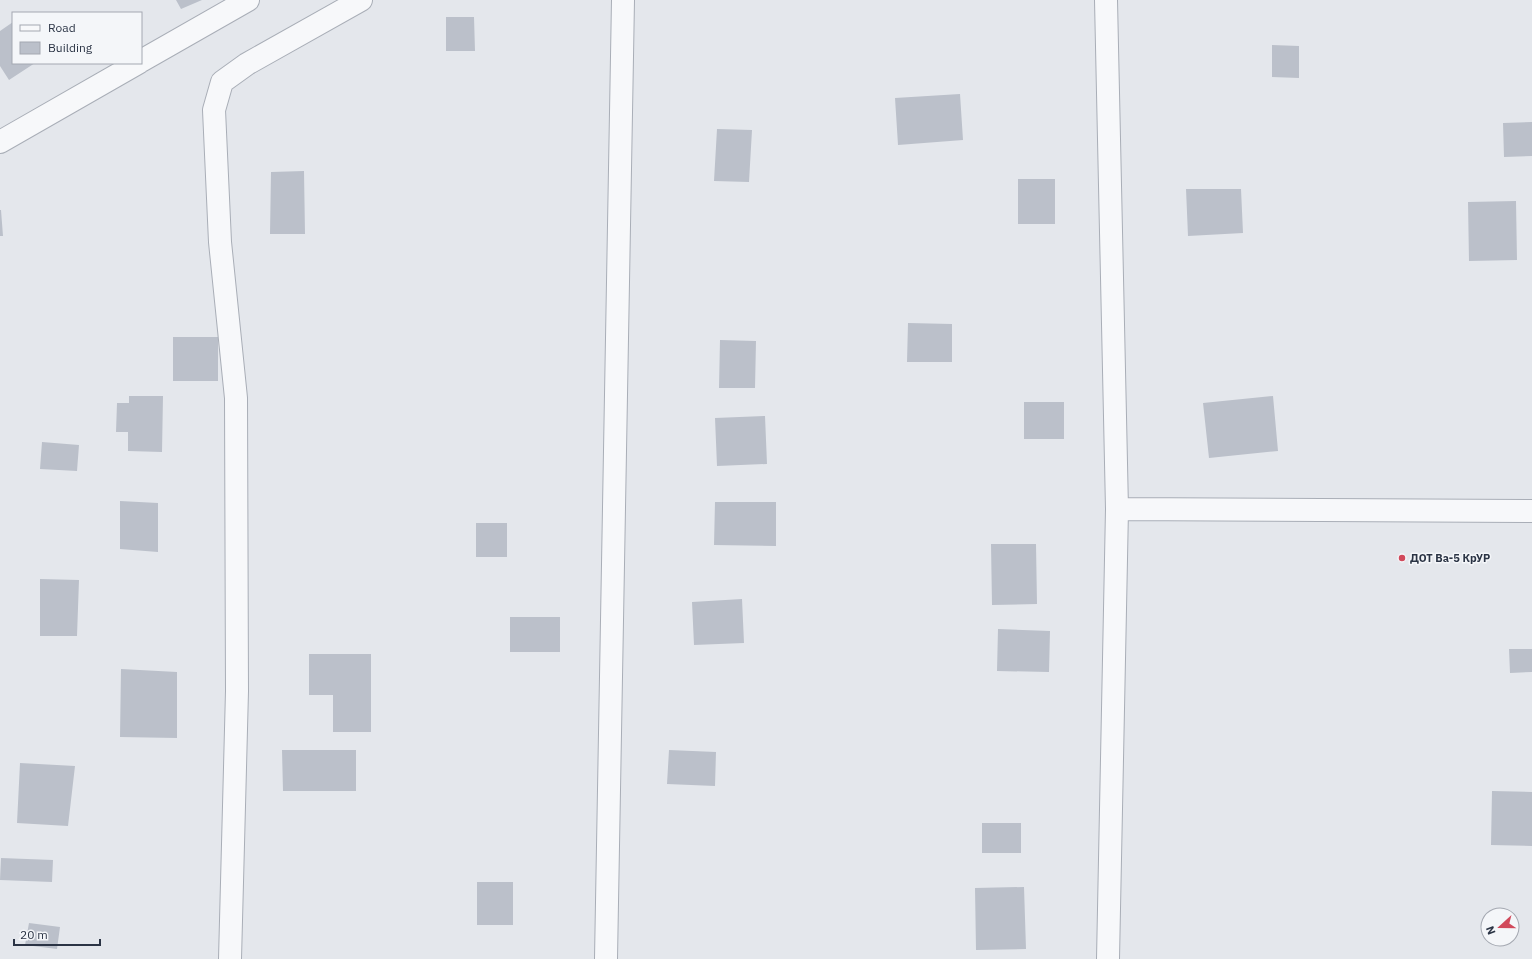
<svg xmlns="http://www.w3.org/2000/svg" width="1532" height="959" font-family="'IBM Plex Sans',sans-serif">
<style>
.building{fill:#bbc0ca}
.lines{fill:none;stroke-linecap:round;stroke-linejoin:round}
.minor-casing{stroke:#a9aeb7;stroke-width:24}
.minor{stroke:#f7f8fa;stroke-width:22}
.poi-dot{fill:#d1495b;stroke:#f4f6f9;stroke-width:1.5}
.labels{text-anchor:middle;dominant-baseline:central;stroke-width:3;stroke-linejoin:round;paint-order:stroke}
.poi-label{font-size:11px;font-weight:bold;fill:#2b3445;stroke:#f4f6f9;text-anchor:start}
</style>
<rect width="100%" height="100%" fill="#e4e7ec"/>
<path class="building" d="M176,0H202L181,9Z
M446,17H474L475,51H446Z
M13,22V63H35L9,80L0,66V31Z
M1272,45L1299,46V78L1272,77Z
M960,94L963,140L898,145L895,98Z
M1532,122V156L1504,157L1503,123Z
M717,129L752,130L749,182L714,181Z
M304,171L305,234H270L271,172Z
M1018,179H1055V224H1018Z
M1186,189H1241L1243,233L1188,236Z
M1516,201L1517,260L1469,261L1468,202Z
M0,210H1L3,236H0Z
M908,323L952,324V362H907Z
M173,337H218V381H173Z
M720,340L756,341L755,388H719Z
M129,396H163L162,452L128,451V432H116L117,403H129Z
M1273,396L1278,451L1209,458L1203,403Z
M1024,402H1064V439H1024Z
M765,416L767,464L717,466L715,418Z
M42,442L79,445L77,471L40,469Z
M120,501L158,503V552L120,549Z
M715,502H776V546L714,545Z
M476,523H507V557H476Z
M991,544H1036L1037,604L992,605Z
M40,579L79,580L77,636H40Z
M742,599L744,643L694,645L692,602Z
M510,617H560V652H510Z
M998,629L1050,631L1049,672L997,671Z
M1509,649H1532V672L1510,673Z
M309,654H371V732H333V695H309Z
M121,669L177,672V738L120,737Z
M282,750H356V791H283Z
M669,750L716,752L715,786L667,784Z
M20,763L75,766L68,826L17,823Z
M1492,791L1532,792V846L1491,845Z
M982,823H1021V853H982Z
M1,858L53,860L52,882L0,880Z
M477,882H513V925H477Z
M1024,887L1026,949L976,950L975,888Z
M29,923L60,927L57,949L25,945Z"/>
<g class="lines">
<g class="minor-casing">
<path id="minor" d="M1106,0L1117,509L1108,959
M141,61L248,0
M0,142L138,63
M1117,509L1532,511
M230,959L237,691L236,398L220,242L214,110L222,82L247,64L361,0
M606,959L623,0"/>
</g>
<use href="#minor" class="minor"/>
</g>
<circle class="poi-dot" cx="1402" cy="558" r="4"/>
<g class="labels">
<g class="poi-label">
<text x="1410" y="558">ДОТ Ва-5 КрУР</text>
</g>
</g>
<rect x="12" y="12" width="130" height="52" fill="#f4f6f9" stroke="#a4a8b1"/>
<rect x="20" y="25" width="20" height="6" fill="#f7f8fa" stroke="#a4a8b1"/>
<text x="48" y="32" font-size="12" fill="#2b3445">Road</text>
<rect x="20" y="42" width="20" height="12" fill="#bbc0ca" stroke="#a4a8b1"/>
<text x="48" y="52" font-size="12" fill="#2b3445">Building</text>
<g transform="translate(1500 927) rotate(249)"><circle r="19" fill="#f4f6f9" stroke="#a4a8b1"/>
<path d="M0-3L7 15L0 10L-7 15Z" fill="#d1495b"/>
<text y="-6" font-size="11" font-weight="bold" text-anchor="middle" fill="#2b3445">N</text>
</g>
<path d="M14 939v6h86v-6" fill="none" stroke="#2b3445" stroke-width="2"/>
<text x="20" y="939" font-size="12" fill="#2b3445" stroke="#f4f6f9" stroke-width="3" paint-order="stroke">20 m</text>
</svg>
